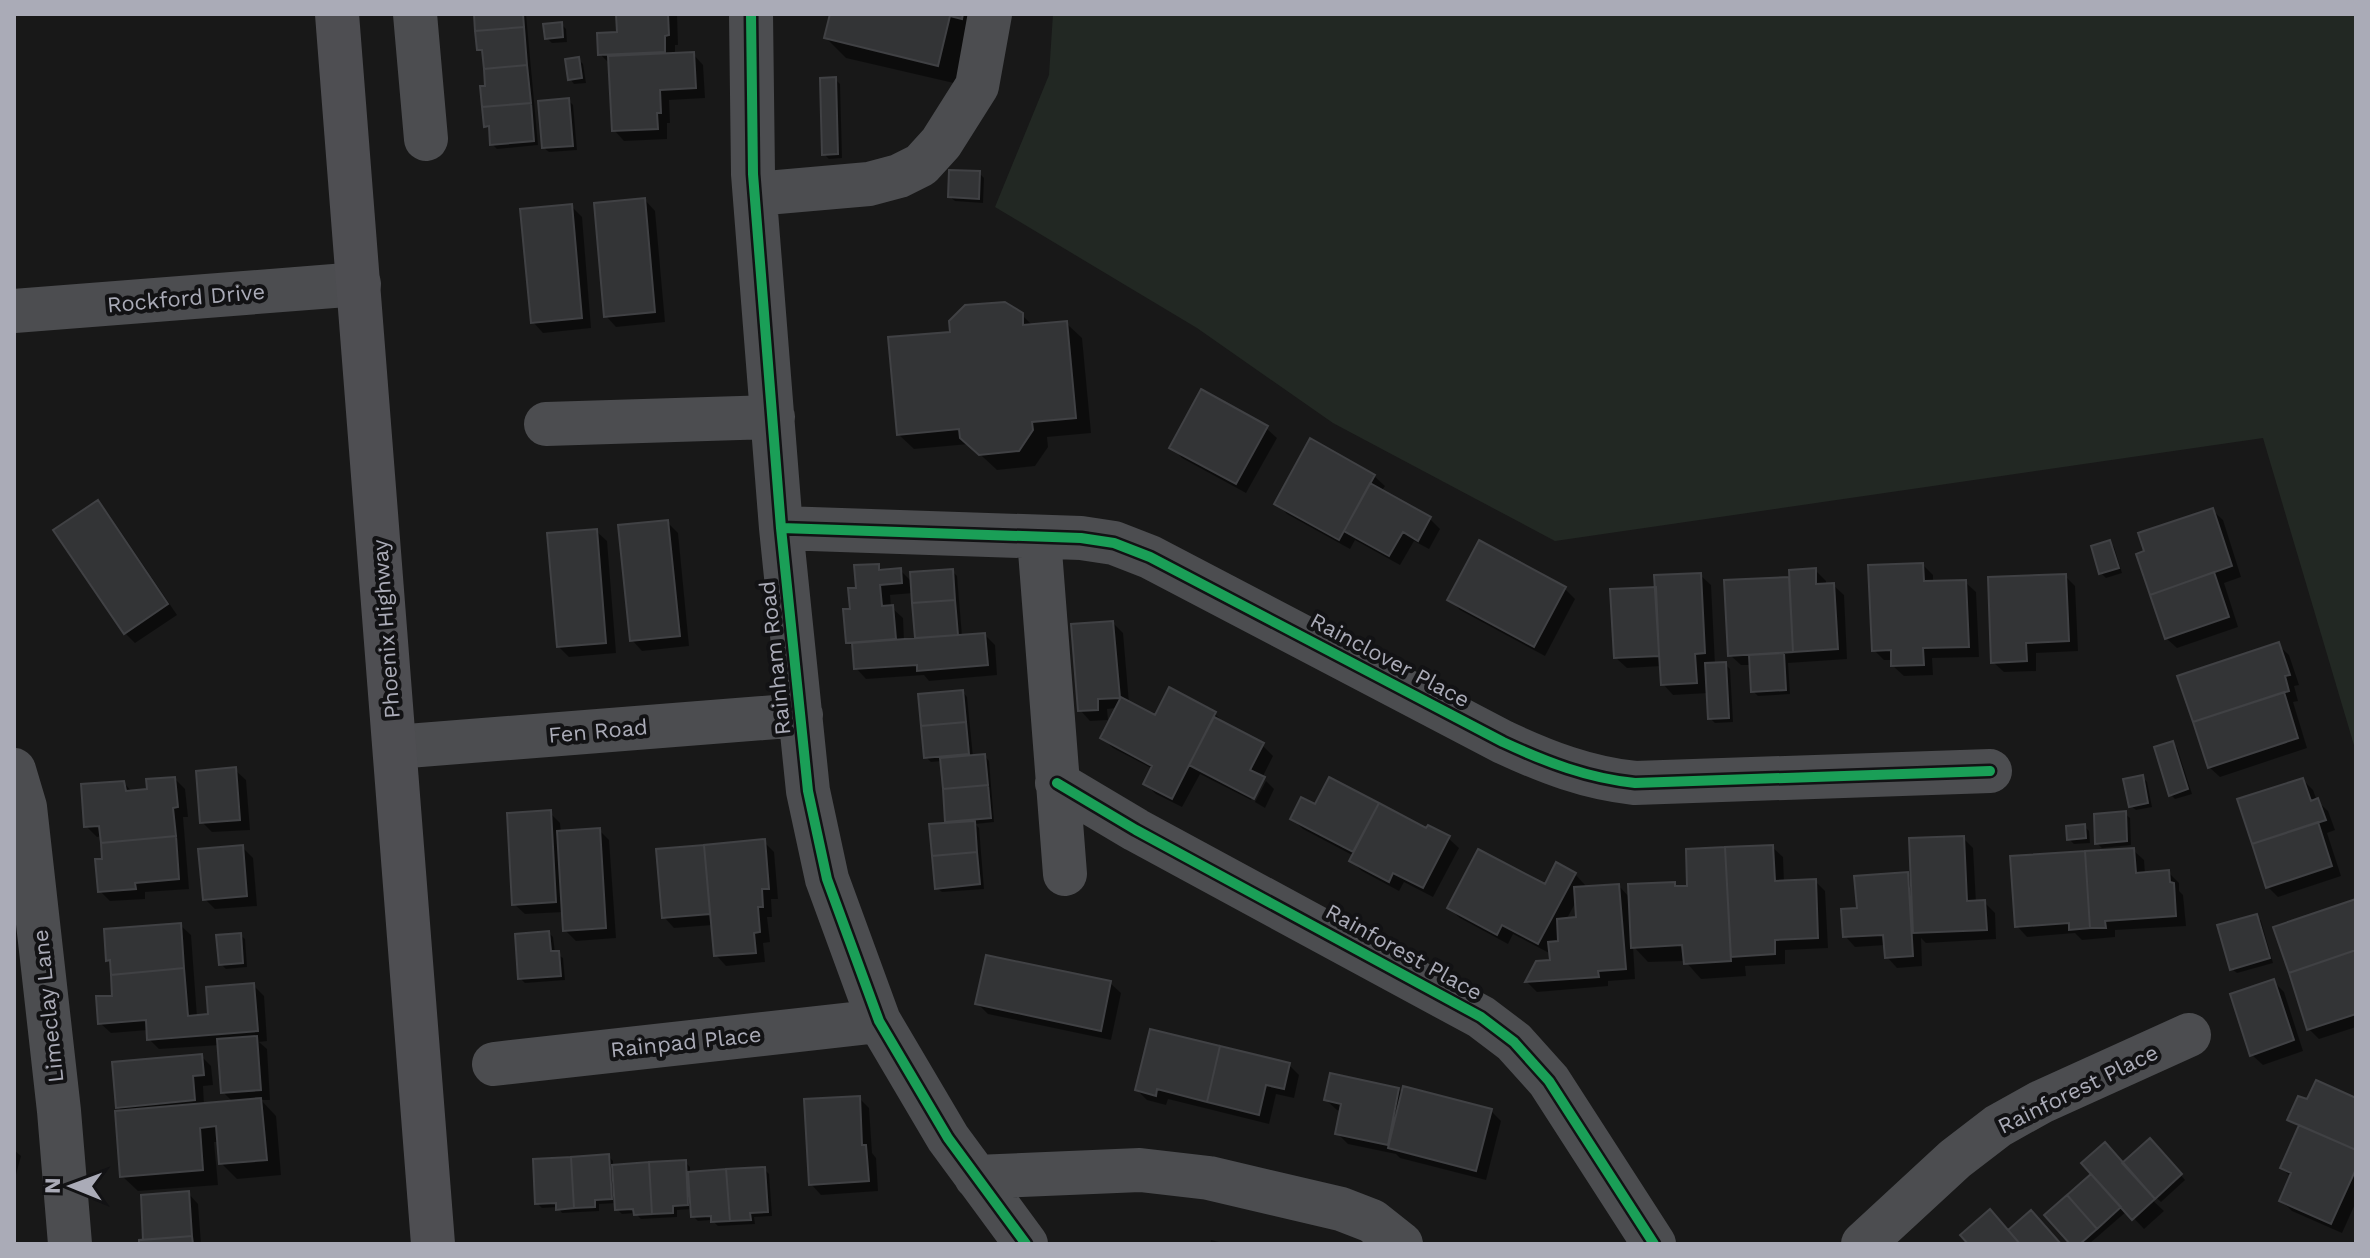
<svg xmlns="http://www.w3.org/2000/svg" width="2370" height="1258" font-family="'Work Sans',sans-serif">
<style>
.green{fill:#222823}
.shadow{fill:#0007;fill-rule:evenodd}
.building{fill:#333436;stroke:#404144;stroke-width:2}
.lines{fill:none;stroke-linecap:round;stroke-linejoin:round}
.minor{stroke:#4c4d50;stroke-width:44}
.major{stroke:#4e4e52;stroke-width:44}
.cycleway-casing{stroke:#121214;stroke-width:15}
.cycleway{stroke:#1a9f57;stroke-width:10}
.labels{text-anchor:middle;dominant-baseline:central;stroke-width:8;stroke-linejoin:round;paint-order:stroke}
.street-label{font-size:22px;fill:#aaabb7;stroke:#121214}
</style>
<rect width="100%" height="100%" fill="#181818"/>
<path class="green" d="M1053,14H2356V752L2263,438L1555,541L1333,423L1197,328L995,207L1049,75Z"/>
<path class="shadow" d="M476,14H526L538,145L497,149L492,144L491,131L486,126L487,88L485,55L479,49Z
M618,14H677L678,45H675V55L693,54L703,65L705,98L669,100L670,123H667V139L624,141L614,130L611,65L600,54L619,34Z
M832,14H987L958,84L846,58L826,38Z
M561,24L566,29L567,42L552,43L547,38Z
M579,60L583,64L586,83L574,84L570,79Z
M835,79L840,84L842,158L829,159L824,154Z
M568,100L573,105L577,150L549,152L544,148Z
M979,173L984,178L983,203L955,201L950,197Z
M645,200L655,211L665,322L616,327L606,316Z
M571,206L582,217L591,328L543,333L533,322Z
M1022,315L1033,326L1066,323L1082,338L1091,433L1047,437L1048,447L1035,466L997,470L969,444L914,449L898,434L952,333Z
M1266,428L1277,438L1246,493L1182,458L1172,447Z
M1374,476L1385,486L1381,492L1430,519L1440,529L1429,549L1414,541L1400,565L1355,540L1350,549L1287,514L1277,503Z
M97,502L108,513L177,615L135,643L125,633Z
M2212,510L2223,520L2241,577L2224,583L2238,627L2177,648L2166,638Z
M667,522L678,533L689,646L642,651L632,640Z
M596,531L607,541L616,653L569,657L559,647Z
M2109,542L2114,547L2122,573L2106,578L2101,573Z
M1923,565L1933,575V583L1965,582L1976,592L1979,657L1932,658L1933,675L1904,676L1893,666V660H1884L1874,650Z
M878,566L884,572L900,570L912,582L952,571L957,576L962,636L985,635L995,645L997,675L929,681L924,675L866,679L856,668L854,649L848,642L858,590ZM913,593L917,637L920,639L904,641L903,618L891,607L890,595Z
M1815,570L1826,581V585H1833L1844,595L1847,659L1788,663L1790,694L1758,696L1753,691L1752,665H1741L1730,655L1726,582L1791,578Z
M1700,575L1711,585L1715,665L1725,664L1730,669L1733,722L1715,723L1710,718L1709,693L1673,695L1663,684L1662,666L1627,668L1616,658L1658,588Z
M2065,576L2075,586L2078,651L2036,653V671L2004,672L1993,662Z
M1565,589L1575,599L1545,656L1460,610L1450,599Z
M1113,623L1123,633L1129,703L1156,717L1215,714L1225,724L1262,745L1273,756L1262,778L1265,780H1262L1251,800L1200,774L1182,807L1156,794L1145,784L1153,769L1113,748L1102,738L1117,708L1107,709L1108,720L1090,721L1080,710Z
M2278,645L2289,655L2299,685L2294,686L2298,701L2293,702L2307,748L2220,777L2209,767Z
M963,692L967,697L973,757L985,756L989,761L994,822L975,824L979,828L984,889L942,892L937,888L951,825L947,821L942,761L931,762L926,757Z
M2172,743L2177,748L2192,794L2175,799L2171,795Z
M235,770L246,780L250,830L212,832L202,822Z
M2142,777L2147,782L2152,807L2136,810L2131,806Z
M175,779L185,789L188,817H183L189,889L145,892V899L110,901L100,891L104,861L102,836L97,837L86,826L124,783L133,793L149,791Z
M1329,780L1426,831L1448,838L1459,848L1433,897L1404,882L1399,891L1362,871L1351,861L1354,856L1303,829L1292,819L1316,807Z
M2303,780L2313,790L2317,801L2328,811L2335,830L2327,833L2341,876L2278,897L2268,887Z
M1266,781L1274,789L1265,808L1255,802Z
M550,813L560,823L561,833L599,830L609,840L616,938L576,941L565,930L564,912L525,914L514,904Z
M2125,814L2130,818L2131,845L2102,848L2097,843Z
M2084,826L2089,831L2090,843L2074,844L2069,839Z
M1963,838L1973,848L1976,903L1984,902L1995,913L1996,939L1926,943L1921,938L1922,966L1897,968L1887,957L1886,945L1855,947L1845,936L1859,910L1907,874L1913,880Z
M764,842L774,852L778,899H771L772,917H767L770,942L763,943L765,962L726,966L716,955L713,925L674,928L664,917L658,851Z
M242,847L253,858L257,906L215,909L205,899Z
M1772,847L1783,857L1784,883L1815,881L1825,891L1828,948L1785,950V964L1745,966L1746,976L1701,979L1685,961L1648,962L1633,946L1635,979L1608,981V986L1537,992L1527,982L1552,962L1551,954L1513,934L1508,944L1460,918L1449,908L1545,887L1575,874L1585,885L1583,889L1619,886L1630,898L1674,884L1678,888H1689L1724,849L1727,852ZM1577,900L1578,919L1566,920Z
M2133,850L2144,860L2145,874L2168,872L2179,883V891L2183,895L2186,926L2115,930V937L2082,940L2075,933L2027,937L2017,926Z
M2356,901V1027L2319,1039L2309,1029Z
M2257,916L2261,921L2273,963L2237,973L2232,969Z
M180,925L191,935L197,1017L210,1016L253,985L264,996L267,1041L259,1042L267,1049L270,1100H261L276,1116L281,1175L237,1179L221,1163L219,1142H214L218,1185L138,1191L122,1176L123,1112L118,1107L201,1056L211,1066L213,1085L203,1086L204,1105L233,1102L223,1092L220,1045L159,1049L149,1039L148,1030L111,1033L100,1023L114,997L112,965L108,960Z
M549,933L553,937L555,953L563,958L565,980L525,983L520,978Z
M240,935L245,939L247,967L226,969L221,964Z
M2273,981L2284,992L2303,1051L2263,1065L2252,1055Z
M1110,983L1121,993L1111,1040L988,1014L978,1004Z
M1289,1065L1299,1075L1294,1098L1276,1094L1269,1124L1168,1099L1166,1105L1147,1100L1137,1090Z
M1398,1089L1403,1094L1491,1111L1501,1121L1486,1180L1400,1158L1396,1154L1348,1144L1337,1133L1342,1111L1337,1110L1326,1100Z
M859,1098L869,1108L872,1153L876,1158L878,1191L821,1195L811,1184Z
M2356,1101V1202L2342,1233L2292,1211L2281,1200L2292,1178L2282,1168L2300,1129L2290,1119L2308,1102Z
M2150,1141L2185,1180L2161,1202L2149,1191L2146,1194L2164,1211L2144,1229L2127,1211L2089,1244H2073L2094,1174L2123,1165Z
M14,1150L21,1156L14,1182Z
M608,1156L613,1161V1167L685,1162L690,1167V1174L764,1169L769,1174L772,1216L754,1217L755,1224L718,1226L712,1220L698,1221L693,1216V1209L677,1210V1217L641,1219L635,1213L622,1214L617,1209V1203L599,1204V1211L562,1213L558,1207L542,1208L537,1203Z
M188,1193L198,1204L201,1244H141Z
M1211,1240L1227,1244H1210Z"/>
<path class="building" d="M474,14H523L524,27L475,31Z
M616,14H668L669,35L665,36V52L598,55L597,33L617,32Z
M830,14H963L962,19L950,16L938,66L824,38Z
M562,22L563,37L545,39L543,24Z
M524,27L527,65L484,69L482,50H477L475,31Z
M694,52L696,88L660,90L661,113H657L658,129L612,131L608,56Z
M579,57L582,78L568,80L565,59Z
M527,65L531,103L482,107L480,86H485L484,69Z
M836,77L838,154L822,155L820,78Z
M569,98L573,146L542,148L538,101Z
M531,103L534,141L490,145L489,126L484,127L482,107Z
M949,170L980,171L979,199L948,197Z
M645,198L655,312L604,317L594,203Z
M572,204L582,318L531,323L520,209Z
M1005,302L1023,313V325L1067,321L1076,418L1032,422L1033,430L1019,451L979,455L960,438L959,429L897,435L888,337L950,332L949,321L965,305Z
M1201,389L1268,426L1236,484L1169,448Z
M1310,438L1375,475L1339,540L1274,504Z
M1370,483L1431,517L1418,541L1403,532L1389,556L1344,531Z
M98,500L168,604L124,634L53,530Z
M2213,508L2232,566L2150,595L2136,554L2144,551L2138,533Z
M668,520L680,636L630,641L618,525Z
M597,529L606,643L557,647L547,533Z
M1479,540L1566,587L1534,647L1447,600Z
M2110,540L2119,568L2099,574L2091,546Z
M1923,563L1924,581L1966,580L1969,647L1923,648L1924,665L1891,666V650L1872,651L1868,565Z
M879,564V570L901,568L902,583L880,585L882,606L893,605L896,639L846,643L843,609H850L848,588H856L854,565Z
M1816,568V584L1834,583L1838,649L1793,652L1789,570Z
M953,569L955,600L912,603L910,572Z
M2214,572L2229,617L2165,639L2150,595Z
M1701,573L1705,653L1695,654L1697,683L1661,685L1654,575Z
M2066,574L2069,641L2026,643L2027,661L1991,663L1988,577Z
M1789,577L1793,652L1728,656L1724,580Z
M1656,587L1659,656L1614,658L1610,589Z
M955,600L958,635L915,638L912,603Z
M1113,621L1120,698L1098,699V710L1078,711L1071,624Z
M985,633L988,665L917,671V665L854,669L852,643Z
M2279,642L2290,675L2285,676L2289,691L2193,722L2177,676Z
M1784,653L1786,690L1751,692L1749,655Z
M1726,662L1729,718L1708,719L1705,663Z
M1169,687L1216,712L1172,799L1143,784L1152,766L1100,738L1121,697L1155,715Z
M963,690L966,722L921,726L918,694Z
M2284,692L2298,738L2208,768L2193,722Z
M1214,717L1264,743L1250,770L1265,777L1254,799L1189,765Z
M966,722L969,754L924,758L921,726Z
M2173,741L2188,789L2169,796L2154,747Z
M985,754L988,785L943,789L940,758Z
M236,767L240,820L200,823L196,771Z
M2143,775L2148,803L2129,807L2123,779Z
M175,777L178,807L173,808L176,836L101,843L99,826L84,827L81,784L124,781L126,791L147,789L146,779Z
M1329,777L1379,803L1353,852L1290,819L1301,797L1315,804Z
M2303,778L2311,801L2318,798L2326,820L2252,844L2237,799Z
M988,785L991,818L945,822L943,789Z
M1379,803L1426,828L1428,825L1450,836L1423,888L1393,873L1389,882L1349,861Z
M551,810L556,902L512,905L507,813Z
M2126,811L2127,841L2095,844L2094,814Z
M975,821L977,852L932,856L929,824Z
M2318,822L2332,866L2266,888L2252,844Z
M2085,824L2086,838L2067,840L2066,826Z
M600,828L606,928L563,931L557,831Z
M176,836L179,879L135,883L136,889L98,892L95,859H102L101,843Z
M1964,836L1967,901L1985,900L1987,930L1913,933L1909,838Z
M765,839L769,889H762L763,907H758L760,932L754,933L756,953L714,956L704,845Z
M243,845L247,896L203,900L198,849Z
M704,845L710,914L662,918L656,849Z
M1773,845L1775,881L1816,879L1818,938L1775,940V954L1731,957L1725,847Z
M1725,847L1731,961L1684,964L1682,945L1631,948L1628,884L1675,882V886H1687L1686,849Z
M2134,848L2136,873L2169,870L2170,882L2174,883L2176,916L2105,921L2106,928H2090L2085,851Z
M1478,849L1545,884L1556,862L1576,873L1538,944L1502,925L1497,935L1447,908Z
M2085,851L2090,928L2069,930V923L2015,927L2010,856Z
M977,852L980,884L935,889L932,856Z
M1908,872L1913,956L1885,958L1883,935L1843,937L1841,909L1857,908L1854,876Z
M1619,884L1626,969L1598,971L1599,977L1525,982L1536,961L1550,960L1548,942L1558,941L1557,919L1576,917L1574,887Z
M2356,899V950L2289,973L2273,927Z
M2257,914L2270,958L2230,970L2217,925Z
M181,923L184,968L111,975L110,960L106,961L104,929Z
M549,931L551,951H559L561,976L518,979L515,934Z
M241,933L243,963L219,965L216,935Z
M2356,950V1014L2307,1030L2289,973Z
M986,955L1111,981L1101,1031L975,1004Z
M184,968L188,1016L208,1014L206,987L254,983L258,1031L147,1040L146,1020L98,1024L96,996H112L111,975Z
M2274,979L2294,1040L2250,1056L2230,994Z
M1150,1029L1220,1046L1207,1102L1157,1089L1156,1096L1135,1090Z
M257,1036L261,1090L221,1093L217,1039Z
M1220,1046L1290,1063L1284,1089L1266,1085L1259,1115L1207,1102Z
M202,1054L204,1075L193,1076L195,1100L116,1108L112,1062Z
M1330,1073L1399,1088L1388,1145L1335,1134L1341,1104L1324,1100Z
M2316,1080L2356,1098V1150L2287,1120L2298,1096L2307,1099Z
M1403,1086L1492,1109L1476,1171L1388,1148Z
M860,1096L862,1145H866L869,1181L809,1185L804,1099Z
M261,1098L267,1160L219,1164L216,1126L200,1128L203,1170L120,1177L115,1111Z
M2299,1125L2356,1150V1169L2331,1224L2279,1201L2291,1173L2280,1168Z
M2150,1138L2182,1174L2155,1199L2122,1163Z
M2105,1142L2155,1199L2132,1220L2081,1163Z
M609,1154L612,1199L595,1200V1207L574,1208L571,1157Z
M571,1157L574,1208L556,1210V1203L535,1204L533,1159Z
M686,1160L688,1205L673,1206V1213L652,1214L649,1162Z
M649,1162L652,1214L634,1215L633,1209L615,1210L612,1165Z
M765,1167L768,1212L750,1213L751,1220L730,1221L726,1169Z
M726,1169L730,1221L711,1222V1216L691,1217L688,1172Z
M2091,1174L2121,1207L2097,1229L2067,1195Z
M189,1191L192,1236L143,1240L141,1195Z
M2067,1195L2097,1229L2080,1244H2070L2044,1215Z
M1990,1209L2020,1244H1968L1960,1235Z
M2031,1210L2061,1244H2020L2008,1230Z
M192,1236L193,1244H139V1240Z"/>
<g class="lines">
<path class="minor" d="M415,14L426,139
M751,14L753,174L781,528L808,791L827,879L879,1021L948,1138L1026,1244
M755,194L869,184L899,176L921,165L941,143L977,86L990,14
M14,311L359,284
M546,424L773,417
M781,528L1081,538L1114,543L1150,557L1503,742C1546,762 1587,778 1635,783L1990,771
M1039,538L1065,874
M395,747L801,715
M14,770L25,807L59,1111L70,1244
M1057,783L1136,830L1481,1017L1514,1042L1549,1081L1654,1244
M494,1064L879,1021
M976,1177L1140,1170L1209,1178L1341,1209L1372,1221L1401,1244
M1863,1244L1955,1159L1998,1126L2041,1102L2189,1035"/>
<path class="major" d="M337,14L433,1244"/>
<g class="cycleway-casing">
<path id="cycleway" d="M751,14L753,174L781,528L808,791L827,879L879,1021L948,1138L1026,1244
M781,528L1081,538L1114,543L1150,557L1503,742C1546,762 1587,778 1635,783L1990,771
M1057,783L1136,830L1481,1017L1514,1042L1549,1081L1654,1244"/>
</g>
<use href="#cycleway" class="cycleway"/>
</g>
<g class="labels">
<g class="street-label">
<text transform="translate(186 298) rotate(-5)">Rockford Drive</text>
<text transform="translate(386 629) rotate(-94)">Phoenix Highway</text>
<text transform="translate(775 658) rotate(-96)">Rainham Road</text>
<text transform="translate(1390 660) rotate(28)">Rainclover Place</text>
<text transform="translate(598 731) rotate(-5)">Fen Road</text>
<text transform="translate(1404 952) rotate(29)">Rainforest Place</text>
<text transform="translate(48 1006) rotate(-96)">Limeclay Lane</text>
<text transform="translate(686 1042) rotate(-6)">Rainpad Place</text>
<text transform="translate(2078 1089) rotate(-26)">Rainforest Place</text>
</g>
</g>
<rect width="2370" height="1258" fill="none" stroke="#aaabb7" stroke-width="32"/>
<g transform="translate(72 1186) rotate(271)" stroke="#121214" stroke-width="6" paint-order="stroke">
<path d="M0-6L14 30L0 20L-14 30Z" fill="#aaabb7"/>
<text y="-12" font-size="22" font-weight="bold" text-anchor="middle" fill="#aaabb7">N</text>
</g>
</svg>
